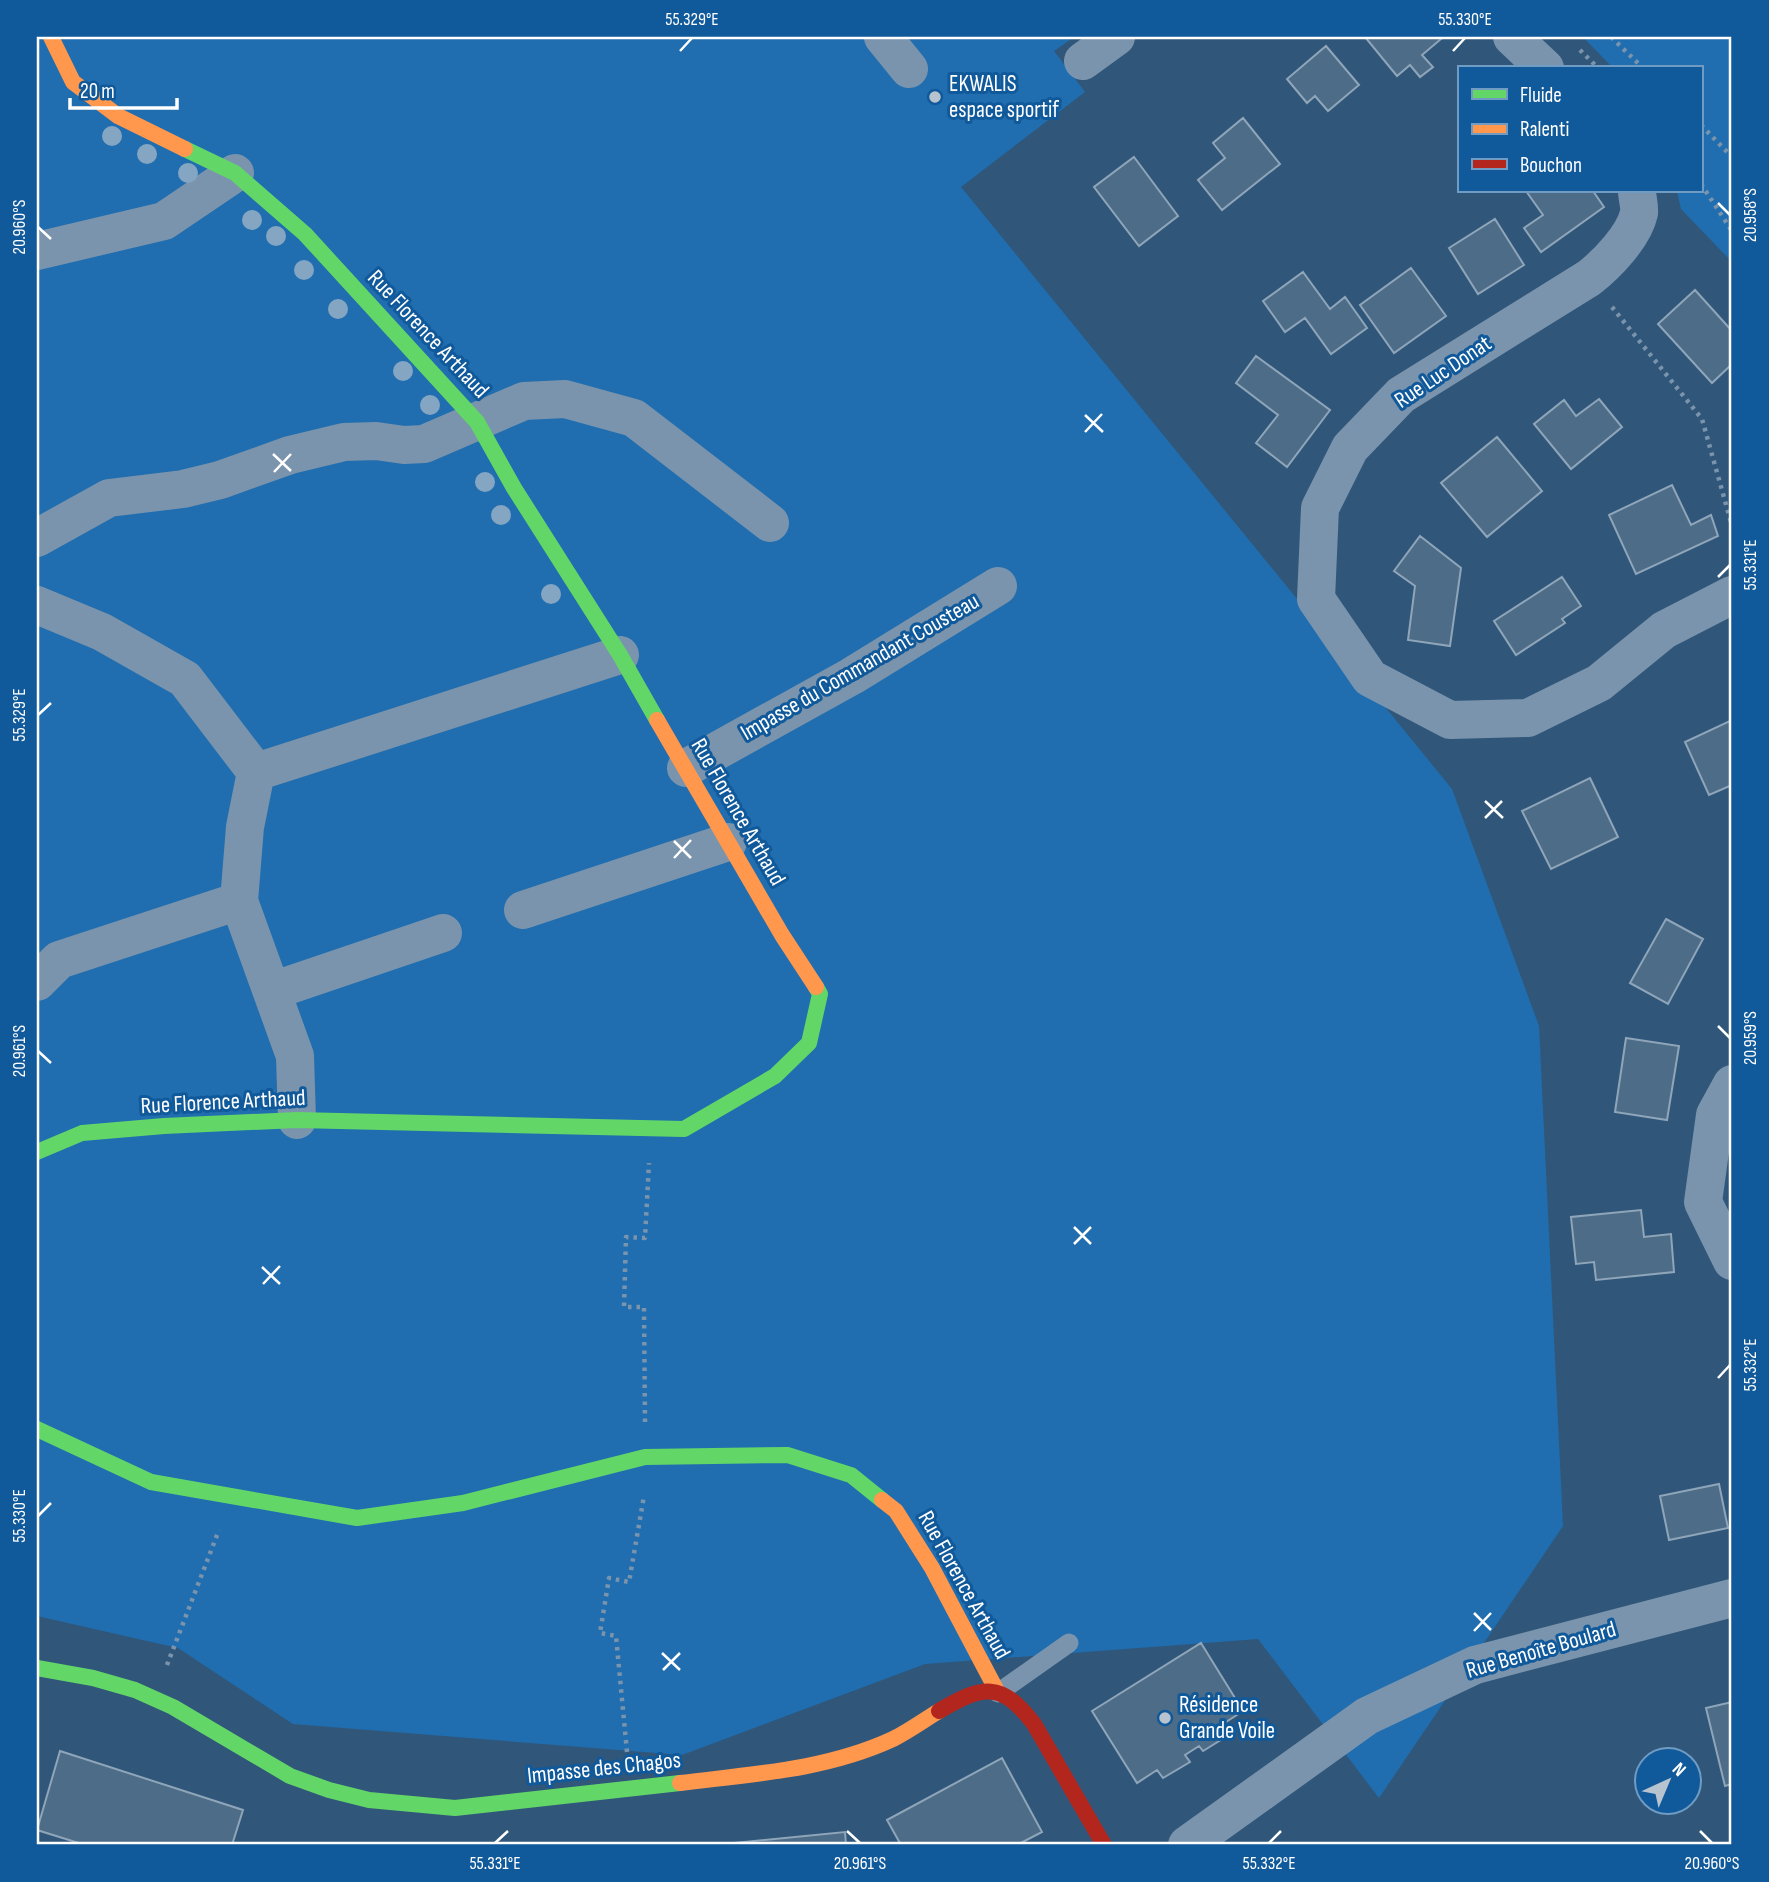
<svg xmlns="http://www.w3.org/2000/svg" width="1769" height="1882" font-family="'Sofia Sans Condensed',sans-serif">
<style>
.green{fill:#206eaf}
.building{fill:#4d6c88;stroke:#8fa5b9;stroke-width:2}
.lines{fill:none;stroke-linecap:round;stroke-linejoin:round}
.path{stroke:#7a94ad;stroke-width:4.5;stroke-dasharray:3.5 5;stroke-linecap:butt}
.lane{stroke:#7a94ad;stroke-width:19}
.street{stroke:#7a94ad;stroke-width:38}
.fast{stroke:#63d668;stroke-width:16}
.slow{stroke:#ff974d;stroke-width:16}
.jam{stroke:#b3261e;stroke-width:16}
.tree{fill:#85a6c3}
.ticks{fill:none;stroke:#fff;stroke-width:2.5}
.poi-dot{fill:#b7c4d0;stroke:#10599a;stroke-width:2.5}
.labels{text-anchor:middle;dominant-baseline:central;stroke-width:6;stroke-linejoin:round;paint-order:stroke}
.poi-label{font-size:23px;fill:#fff;stroke:#10599a;text-anchor:start}
.street-label{font-size:23px;fill:#fff;stroke:#10599a}
.neatline{fill:none;stroke:#fff;stroke-width:2.5}
.ticks-label{font-size:18px;text-anchor:middle;fill:#fff}
</style>
<rect width="100%" height="100%" fill="#30577a"/>
<path class="green" d="M37,37H1074L1054,51L1085,92L961,187L1452,789L1539,1026L1563,1526L1379,1798L1258,1639L925,1664L682,1755L293,1724L178,1648L37,1616Z
M1583,37H1732V262L1681,209L1677,191H1701V68H1613Z"/>
<path class="building" d="M1365,37H1439L1441,39L1422,55L1433,67L1420,77L1410,65L1397,76Z
M1326,46L1359,85L1328,111L1315,96L1307,103L1287,79Z
M1243,118L1280,164L1222,210L1198,180L1225,158L1213,143Z
M1134,157L1178,216L1139,246L1094,187Z
M1526,191H1593L1604,207L1541,252L1524,228L1543,215Z
M1495,219L1524,265L1478,294L1449,248Z
M1411,268L1446,316L1394,353L1360,305Z
M1303,272L1330,309L1345,297L1367,328L1331,354L1305,318L1285,332L1263,301Z
M1695,290L1732,331V364L1712,383L1658,324Z
M1256,356L1330,410L1287,467L1256,443L1278,415L1236,383Z
M1599,399L1622,427L1571,469L1534,424L1564,400L1576,416Z
M1497,437L1542,491L1487,537L1441,483Z
M1672,485L1691,525L1711,515L1718,536L1636,574L1609,515Z
M1420,536L1461,568L1450,646L1408,640L1415,586L1394,571Z
M1562,577L1581,606L1562,619L1565,623L1516,655L1494,621Z
M1732,720V785L1709,795L1685,742Z
M1590,778L1618,837L1551,869L1522,811Z
M1666,919L1703,939L1668,1004L1630,983Z
M1626,1038L1679,1046L1667,1120L1615,1112Z
M1641,1210L1644,1237L1671,1234L1674,1272L1596,1280L1594,1262L1576,1264L1571,1217Z
M1719,1484L1728,1528L1669,1540L1660,1496Z
M1201,1643L1243,1711L1223,1724L1229,1735L1203,1751L1199,1746L1185,1755L1190,1762L1163,1778L1157,1770L1137,1783L1092,1711Z
M1732,1702V1784L1725,1786L1706,1708Z
M60,1751L243,1810L232,1845H85L37,1830Z
M1002,1758L1042,1832L1017,1845H901L887,1820Z
M845,1832L846,1845H714Z"/>
<g class="lines">
<path class="path" d="M1611,37L1643,68
M1580,50L1598,68
M1701,125L1732,157
M1701,184L1732,231
M1612,307L1702,419L1732,526
M645,1422L644,1307H624L626,1237L645,1238L649,1163
M167,1665L219,1530
M627,1752L616,1636L600,1633L609,1578L629,1582L644,1496"/>
<path class="lane" d="M998,1693L1069,1643"/>
<path class="street" d="M883,37L909,69
M1512,37L1545,68
M1083,61L1116,37
M1637,191C1637,197 1640,207 1639,213C1634,236 1607,264 1589,278L1401,395L1350,448L1320,508L1316,599L1370,678L1450,720L1528,718L1599,683L1664,630L1732,595
M37,251L164,221L235,173
M37,538L109,498L183,489L220,480L290,455L344,442L376,441L404,445L424,444L524,401L565,399L634,418L770,523
M37,605L102,632L185,679L256,772
M686,768L852,676L998,586
M523,910L728,842
M37,982L59,960L239,901
M272,991L443,933
M1732,1084L1715,1115L1703,1202L1732,1261
M297,1120L295,1056L239,901L245,827L256,772L620,655
M1187,1845L1367,1716L1475,1665L1732,1598"/>
<path class="fast" d="M185,149L235,173L305,234L477,422L514,488L620,655L657,720
M37,1152L82,1133L164,1126L297,1120L684,1129L775,1076L809,1043L820,994L816,987
M37,1429L151,1482L357,1518L463,1503L645,1457L788,1455L851,1475L882,1500
M37,1668L93,1678L135,1690L173,1707L290,1776L329,1790L369,1800L455,1808L680,1783"/>
<path class="slow" d="M51,37L73,82L118,116L185,149
M657,720L782,935L816,987
M882,1500L896,1511L932,1568L998,1693
M680,1783C753,1774 826,1770 893,1739C909,1731 924,1720 939,1711"/>
<path class="jam" d="M939,1711C983,1685 1001,1681 1034,1724L1104,1845"/>
</g>
<g class="tree">
<circle cx="112" cy="136" r="10"/>
<circle cx="147" cy="154" r="10"/>
<circle cx="188" cy="173" r="10"/>
<circle cx="252" cy="220" r="10"/>
<circle cx="276" cy="236" r="10"/>
<circle cx="304" cy="270" r="10"/>
<circle cx="338" cy="309" r="10"/>
<circle cx="403" cy="371" r="10"/>
<circle cx="430" cy="405" r="10"/>
<circle cx="485" cy="482" r="10"/>
<circle cx="501" cy="515" r="10"/>
<circle cx="551" cy="594" r="10"/>
</g>
<path class="ticks" d="M680,51L692,38M1453,51L1465,38M1718,203L1730,215M38,227L51,239M1085,415L1103,432M1085,432L1102,414M273,454L291,471M274,472L291,454M1718,577L1730,565M38,715L51,703M1485,801L1503,818M1485,818L1502,801M674,841L691,858M674,858L691,840M1718,1026L1730,1038M38,1051L51,1063M1074,1227L1091,1244M1074,1244L1091,1227M262,1267L280,1284M263,1284L280,1266M1718,1378L1730,1365M38,1516L51,1503M1474,1613L1491,1630M1474,1631L1491,1613M662,1653L680,1670M663,1670L680,1653M847,1831L860,1843M1700,1831L1712,1843M495,1843L508,1831M1269,1843L1281,1831"/>
<g class="poi-dot">
<circle cx="935" cy="97" r="7"/>
<circle cx="1165" cy="1718" r="7"/>
</g>
<g class="labels">
<g class="poi-label">
<text x="949" y="84">EKWALIS<tspan x="949" dy="26">espace sportif</tspan></text>
<text x="1179" y="1705">Résidence<tspan x="1179" dy="26">Grande Voile</tspan></text>
</g>
<g class="street-label">
<text transform="translate(428 334) rotate(47)">Rue Florence Arthaud</text>
<text transform="translate(1443 372) rotate(-34)">Rue Luc Donat</text>
<text transform="translate(860 667) rotate(-30)">Impasse du Commandant Cousteau</text>
<text transform="translate(738 812) rotate(60)">Rue Florence Arthaud</text>
<text transform="translate(223 1102) rotate(-3)">Rue Florence Arthaud</text>
<text transform="translate(964 1585) rotate(61)">Rue Florence Arthaud</text>
<text transform="translate(1541 1650) rotate(-16)">Rue Benoîte Boulard</text>
<text transform="translate(604 1768) rotate(-6)">Impasse des Chagos</text>
</g>
</g>
<rect width="1769" height="1882" fill="none" stroke="#10599a" stroke-width="77"/>
<rect x="1458" y="66" width="245" height="126" fill="#10599a" stroke="#709bc2" stroke-width="2"/>
<rect x="1472" y="89" width="35" height="10" fill="#63d668" stroke="#709bc2" stroke-width="2"/>
<text x="1520" y="102" font-size="21" fill="#ffffff">Fluide</text>
<rect x="1472" y="124" width="35" height="10" fill="#ff974d" stroke="#709bc2" stroke-width="2"/>
<text x="1520" y="136" font-size="21" fill="#ffffff">Ralenti</text>
<rect x="1472" y="159" width="35" height="10" fill="#b3261e" stroke="#709bc2" stroke-width="2"/>
<text x="1520" y="172" font-size="21" fill="#ffffff">Bouchon</text>
<g transform="translate(1668 1781) rotate(44)"><circle r="33" fill="#10599a" stroke="#709bc2" stroke-width="2"/>
<path d="M0-5L12 26L0 18L-12 26Z" fill="#b7c4d0"/>
<text y="-10" font-size="19" font-weight="bold" text-anchor="middle" fill="#ffffff">N</text>
</g>
<path d="M70 98v10h107v-10" fill="none" stroke="#ffffff" stroke-width="3.5"/>
<text x="80" y="98" font-size="21" fill="#ffffff" stroke="#10599a" stroke-width="5" paint-order="stroke">20 m</text>
<rect x="38" y="38" width="1692" height="1805" class="neatline"/>
<g class="ticks-label">
<text x="692" y="25">55.329°E</text>
<text x="1465" y="25">55.330°E</text>
<text transform="translate(1750 215) rotate(-90)" y="6">20.958°S</text>
<text transform="translate(19 227) rotate(-90)" y="6">20.960°S</text>
<text transform="translate(1750 565) rotate(-90)" y="6">55.331°E</text>
<text transform="translate(19 715) rotate(-90)" y="6">55.329°E</text>
<text transform="translate(1750 1038) rotate(-90)" y="6">20.959°S</text>
<text transform="translate(19 1051) rotate(-90)" y="6">20.961°S</text>
<text transform="translate(1750 1365) rotate(-90)" y="6">55.332°E</text>
<text transform="translate(19 1516) rotate(-90)" y="6">55.330°E</text>
<text x="495" y="1869">55.331°E</text>
<text x="860" y="1869">20.961°S</text>
<text x="1269" y="1869">55.332°E</text>
<text x="1712" y="1869">20.960°S</text>
</g>
</svg>
